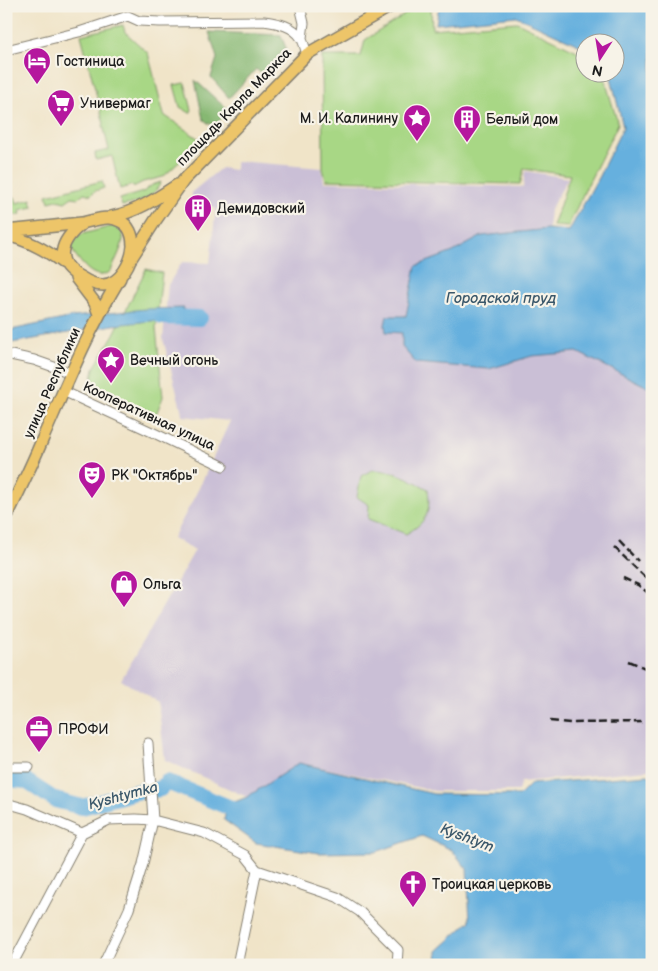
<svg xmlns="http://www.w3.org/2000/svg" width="658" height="971" font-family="'Balsamiq Sans',sans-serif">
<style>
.industrial{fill:#cabfd6}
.green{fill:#a8d785;stroke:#627a50}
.forest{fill:#86b872;stroke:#516a47}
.water{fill:#66b0de;stroke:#41667d}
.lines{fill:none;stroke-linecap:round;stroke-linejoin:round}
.river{stroke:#66b0de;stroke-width:16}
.minor-casing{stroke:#868072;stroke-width:11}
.major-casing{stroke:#868072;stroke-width:14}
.minor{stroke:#fff;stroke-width:9}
.major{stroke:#edc569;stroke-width:11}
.rail{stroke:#1c1c1c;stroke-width:2.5;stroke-dasharray:8 4;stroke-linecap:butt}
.labels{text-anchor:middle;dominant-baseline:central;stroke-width:4.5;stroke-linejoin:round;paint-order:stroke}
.poi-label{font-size:14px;fill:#1c1c1c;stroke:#f7f3e8;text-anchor:start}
.street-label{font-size:14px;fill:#1c1c1c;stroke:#f7f3e8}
.water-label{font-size:15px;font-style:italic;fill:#3a576a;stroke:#f7f3e8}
</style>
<rect width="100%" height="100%" fill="#f7f3e8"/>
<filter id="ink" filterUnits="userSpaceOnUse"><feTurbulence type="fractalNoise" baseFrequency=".02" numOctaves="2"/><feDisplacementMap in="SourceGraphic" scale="10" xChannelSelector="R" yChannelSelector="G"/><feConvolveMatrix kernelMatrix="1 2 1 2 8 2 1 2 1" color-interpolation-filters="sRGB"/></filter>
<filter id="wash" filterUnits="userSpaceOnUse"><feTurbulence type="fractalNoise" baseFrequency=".0096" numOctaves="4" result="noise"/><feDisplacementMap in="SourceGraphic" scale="20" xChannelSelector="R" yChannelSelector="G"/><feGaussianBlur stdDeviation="1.12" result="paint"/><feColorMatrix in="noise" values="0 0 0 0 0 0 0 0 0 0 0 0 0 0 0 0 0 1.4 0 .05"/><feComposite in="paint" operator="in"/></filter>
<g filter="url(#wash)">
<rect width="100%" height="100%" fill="#f0e4c8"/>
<path class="industrial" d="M237,161L322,168L324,182L523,187L525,171L568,178L550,210L548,229L482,236L453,252L416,266L406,316L386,332L402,333L416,363L489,369L532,356L577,352L652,389V771L648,770L521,782L518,791H435L299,763L247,797L165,760L158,702L121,680L195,550L173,538L199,488L230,421L183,416L163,339L168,285L182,262L210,263L216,208L192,205V192L221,168L234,170Z"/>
<path class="green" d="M418,6H431L432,29L517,22L585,55L586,72L603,73L618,124L585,190L568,227L553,226L570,175L524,169L520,184L326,180L323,169L322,56H361L365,40Z
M123,25L125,32L148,53L164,115L202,141L163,177L143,182L133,187V185L120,189L112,156L96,160L95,153L109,150L103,125L104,124L81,35Z
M185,83L192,110L190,113L180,107L174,85Z
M102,181L104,188L95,191L91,195L84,193L78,198L72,197L65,202L57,200L49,202L47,195Z
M161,182C152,200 140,202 122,206L120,199L143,192L152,185Z
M15,197L17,203L31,199L33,207L20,210L21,214C7,217 6,210 6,199Z
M113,226C117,228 121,230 123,235C125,243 114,263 111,271C110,272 104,275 103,275C89,277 78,258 71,249L70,245L75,236Z
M146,269L162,273L156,328L163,397L155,417L116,402L91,387L94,368L114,334Z
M372,470C395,470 408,478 428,489C431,512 427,522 406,534L368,519L369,505L357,497L361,476Z"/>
<path class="forest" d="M209,32L281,35L286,48L262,74L256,69L229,98L211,77L217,58Z
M195,80L229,111L219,121L214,125L208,123L203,119Z"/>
<path class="water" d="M439,6H652V389L577,352L532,356L489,369L416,363L402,347V333L386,332L385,325L387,316H406L416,266L453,252L482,236L548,229L569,231L599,176L623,127L610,73L616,72V42H586L585,48L516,16L436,24Z
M184,308L182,322L151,321L113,325L6,344V331L73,317L145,309Z
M299,763L434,794L520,795L531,784L647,775L652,776V965H438L437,951L470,921L467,869L452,850L422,836L376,852L319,853L256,843L224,820L227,805L247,797Z"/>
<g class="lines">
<path class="river" d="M162,317L200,318
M6,779L26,781L55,800L82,807L135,792L160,789L167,782L248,815"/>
</g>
</g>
<g filter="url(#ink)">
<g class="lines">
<g class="minor-casing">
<path id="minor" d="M300,6L304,23L302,38
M6,50L79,32L128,16L139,21L160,22L264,21C278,23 294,26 301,38C304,42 305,49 307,54
M6,354L34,360L71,373
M63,391L154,433L223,466
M6,767H29
M6,803L27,809L82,833L109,820L136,819L153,820L204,833L245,855L257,870L337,897L360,912L398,950L397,965
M12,965L82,833
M103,965L129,909L143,864L153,820L148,743
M237,965L257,870"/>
</g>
<g class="major-casing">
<path id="major" d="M111,217C136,212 156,199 177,185
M6,231C32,228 57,226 82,223C91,221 100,218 108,218C112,218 116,219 120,221C129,225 133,235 133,246C132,261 121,284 103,285C95,285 88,282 82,278C51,262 61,240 83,223
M6,235C28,240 45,249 63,263
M130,260L155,221L183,181L307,54L391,6
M76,278L95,303L99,314
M6,518C19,491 32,465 43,438C67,383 89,329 120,278"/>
</g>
<use href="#minor" class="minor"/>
<use href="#major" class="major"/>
<path class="rail" d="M619,541L638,561
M614,547L652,584
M623,578L638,585L652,596
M629,661L652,671
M550,721L571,723L652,722"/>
</g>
</g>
<defs>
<g id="hotel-pin" transform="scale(1.4375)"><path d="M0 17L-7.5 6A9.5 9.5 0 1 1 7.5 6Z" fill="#b5179e" stroke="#f7f3e8"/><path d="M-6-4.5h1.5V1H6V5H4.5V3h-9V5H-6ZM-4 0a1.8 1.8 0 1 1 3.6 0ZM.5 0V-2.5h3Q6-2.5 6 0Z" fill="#fff"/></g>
<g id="supermarket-pin" transform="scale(1.4375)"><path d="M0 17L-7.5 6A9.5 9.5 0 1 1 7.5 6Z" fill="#b5179e" stroke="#f7f3e8"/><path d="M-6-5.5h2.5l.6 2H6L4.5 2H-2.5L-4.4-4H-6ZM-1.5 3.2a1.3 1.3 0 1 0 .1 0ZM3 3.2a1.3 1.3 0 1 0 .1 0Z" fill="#fff"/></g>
<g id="sight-pin" transform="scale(1.4375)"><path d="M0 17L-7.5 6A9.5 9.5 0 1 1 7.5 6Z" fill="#b5179e" stroke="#f7f3e8"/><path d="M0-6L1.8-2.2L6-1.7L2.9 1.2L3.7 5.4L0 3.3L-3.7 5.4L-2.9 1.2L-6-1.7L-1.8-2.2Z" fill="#fff"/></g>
<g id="building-pin" transform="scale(1.4375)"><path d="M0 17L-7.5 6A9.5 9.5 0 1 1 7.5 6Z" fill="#b5179e" stroke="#f7f3e8"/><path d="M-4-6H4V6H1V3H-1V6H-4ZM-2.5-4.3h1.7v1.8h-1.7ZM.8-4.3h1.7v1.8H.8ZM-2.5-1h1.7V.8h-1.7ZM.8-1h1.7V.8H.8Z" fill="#fff"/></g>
<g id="theatre-pin" transform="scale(1.4375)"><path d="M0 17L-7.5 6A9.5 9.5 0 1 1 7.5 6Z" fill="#b5179e" stroke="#f7f3e8"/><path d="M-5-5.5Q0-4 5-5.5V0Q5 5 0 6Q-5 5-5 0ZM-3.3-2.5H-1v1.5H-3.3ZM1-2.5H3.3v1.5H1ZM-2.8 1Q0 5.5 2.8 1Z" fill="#fff"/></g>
<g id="shop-pin" transform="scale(1.4375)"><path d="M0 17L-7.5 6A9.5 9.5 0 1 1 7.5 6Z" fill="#b5179e" stroke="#f7f3e8"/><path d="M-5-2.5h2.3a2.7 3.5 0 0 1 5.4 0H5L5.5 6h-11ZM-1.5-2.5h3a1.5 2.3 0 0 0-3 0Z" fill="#fff"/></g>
<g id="office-pin" transform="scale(1.4375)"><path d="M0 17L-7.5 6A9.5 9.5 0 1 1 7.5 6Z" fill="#b5179e" stroke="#f7f3e8"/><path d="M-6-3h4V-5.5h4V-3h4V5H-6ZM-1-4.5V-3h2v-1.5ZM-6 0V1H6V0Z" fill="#fff"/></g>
<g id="church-pin" transform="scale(1.4375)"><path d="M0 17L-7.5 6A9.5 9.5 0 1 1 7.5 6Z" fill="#b5179e" stroke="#f7f3e8"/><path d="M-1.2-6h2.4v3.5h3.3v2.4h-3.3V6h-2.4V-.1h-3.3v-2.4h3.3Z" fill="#fff"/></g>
</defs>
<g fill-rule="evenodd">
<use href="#hotel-pin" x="37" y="61"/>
<use href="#supermarket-pin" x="61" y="103"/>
<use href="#sight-pin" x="417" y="118"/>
<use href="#building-pin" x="467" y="119"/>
<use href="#building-pin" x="198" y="208"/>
<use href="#sight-pin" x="111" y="360"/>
<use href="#theatre-pin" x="92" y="475"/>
<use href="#shop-pin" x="124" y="584"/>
<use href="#office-pin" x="39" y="729"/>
<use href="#church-pin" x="413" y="884"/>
</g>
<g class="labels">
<g class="poi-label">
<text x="56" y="61">Гостиница</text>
<text x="80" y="103">Универмаг</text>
<text x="398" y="118" text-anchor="end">М. И. Калинину</text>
<text x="486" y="119">Белый дом</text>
<text x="217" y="208">Демидовский</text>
<text x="130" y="360">Вечный огонь</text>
<text x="111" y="475">РК "Октябрь"</text>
<text x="143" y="584">Ольга</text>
<text x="58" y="729">ПРОФИ</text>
<text x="432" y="884">Троицкая церковь</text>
</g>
<g class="street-label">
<text transform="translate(234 107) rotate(-46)">площадь Карла Маркса</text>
<text transform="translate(52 383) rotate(-66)">улица Республики</text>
<text transform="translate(149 416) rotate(25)">Кооперативная улица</text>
</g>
<g class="water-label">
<text x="501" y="298">Городской пруд</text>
<text transform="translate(123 796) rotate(-15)">Kyshtymka</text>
<text transform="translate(467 838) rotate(21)">Kyshtym</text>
</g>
</g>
<rect width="658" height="971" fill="none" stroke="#f7f3e8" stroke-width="25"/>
<g transform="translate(600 58) rotate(192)"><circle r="24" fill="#f7f3e8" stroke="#9f9d96"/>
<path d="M0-4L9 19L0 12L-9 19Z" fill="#b5179e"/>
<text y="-8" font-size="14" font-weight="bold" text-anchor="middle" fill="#1c1c1c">N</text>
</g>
</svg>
